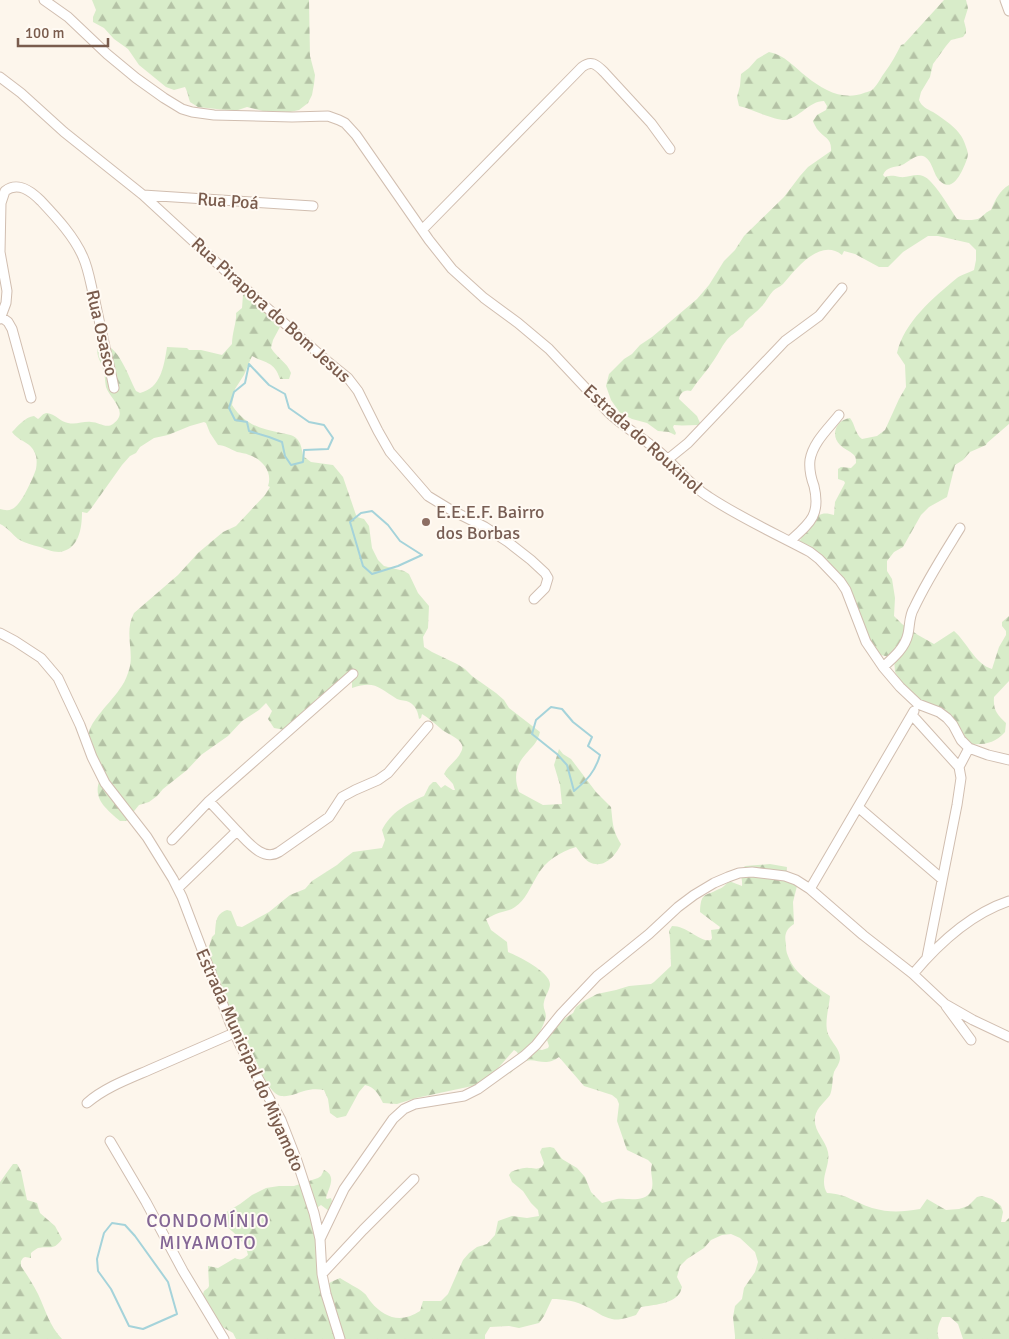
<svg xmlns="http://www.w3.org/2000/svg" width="1009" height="1339" font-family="Signika,sans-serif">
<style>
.forest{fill:url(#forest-firs)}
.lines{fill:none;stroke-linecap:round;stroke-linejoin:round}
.stream{stroke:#a5d3da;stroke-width:2}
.minor-casing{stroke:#d1beb0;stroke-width:11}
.minor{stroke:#fff;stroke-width:9}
.education-dot{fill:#8d6e63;stroke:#fffaf3;stroke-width:2}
.labels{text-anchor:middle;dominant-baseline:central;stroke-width:4;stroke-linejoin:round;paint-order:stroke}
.street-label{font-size:18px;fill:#7a5c4d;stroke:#fffaf3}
.education-label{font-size:18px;fill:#785e54;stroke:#fffaf3;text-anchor:start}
.neighbourhood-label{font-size:19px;letter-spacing:1px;fill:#846695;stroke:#fffaf3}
</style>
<defs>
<pattern id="forest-firs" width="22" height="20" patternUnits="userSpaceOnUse" patternTransform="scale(1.25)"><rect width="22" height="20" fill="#d8ecc9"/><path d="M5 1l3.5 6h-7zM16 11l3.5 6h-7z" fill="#b4c2a5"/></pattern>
</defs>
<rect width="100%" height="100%" fill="#fdf6ec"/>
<path class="forest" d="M92,0H309L310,56L315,75L314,84L312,95L308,103L299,110L290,112L263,111L247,107L235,111L198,107L190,102C188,97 188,92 185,87L174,90L166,87L139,65L128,49L114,39L104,28L93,22V17L96,10Z
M944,0H966L968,8L964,21L966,29V33L963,37L951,40L946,46L933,64L930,77L921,92L919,100C922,107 927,109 933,112C945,120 961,130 965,144C967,150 969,153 967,159C964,167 954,195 940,181C933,175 933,160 923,156C916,154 908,162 902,165C894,168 887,166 883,175L885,177C893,175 893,176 900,177C908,178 916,173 923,176C933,179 951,210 957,219C964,220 974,221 980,218C984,215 986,212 991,210C996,199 999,191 1009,185V424L987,443L986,445L970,452L963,460L955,465L947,497L929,507L921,515L903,547L894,552L887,561V571L892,579L895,598L894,616L902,624L918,635L934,644L954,631C967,642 975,664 992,669L999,647L1006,635V631L1002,626V622L1009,616V681L994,697C993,710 997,714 1006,723L1005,732C995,743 985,745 970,744L933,708L916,697L903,685L895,672L894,658L881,655L875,651L848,594L799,542C805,533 811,517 822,514C826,513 830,514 834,515L835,502L845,483L844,481L838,479V469L841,467L851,468L856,463C856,459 856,458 854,455C850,451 844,449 840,445C830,435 836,420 850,418C855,424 855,434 862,439L877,436L885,430L899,399L906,387L905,365L897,353C904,322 933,298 957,278C960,275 969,273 974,270L976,260V250L969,243L938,236H928L903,252L888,267H879L855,254L844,251L842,255C820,237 795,270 783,284C780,287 776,288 773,291C769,295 766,302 762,306C757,312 750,316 745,322C744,324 743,327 741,328C736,333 730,335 726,341C722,346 718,354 714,360C707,371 698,380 691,391C684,389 680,393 679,399L697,416L700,423L698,425C690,425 682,426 674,425L673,427L676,433L675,435L669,432L658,431L647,423L632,419L620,413L611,400L606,386L609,374L624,359L632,354L640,345L652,337L697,299L709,285L724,261L735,250L744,236L784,197L800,176L808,167L831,151C832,138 824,138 817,129C817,129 813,122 813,121L817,115L826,110L827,106L824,101C809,101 800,118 785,120C773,120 752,109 739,106L737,97L740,86L741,74L749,68L757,59L769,52C785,55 794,67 807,77C823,90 843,101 864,93C867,92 872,91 874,88C878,84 881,77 885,72C891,64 896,55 901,45L904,44Z
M250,291L282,323L273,340L271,348C277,358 287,362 291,373L289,379H280C274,361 266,364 252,356L244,375L235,389L232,405C245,425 259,428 281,433C286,434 293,435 296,438C301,442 302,450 303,456L311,462L333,465L343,477L356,515L357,517L364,519L369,526L372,548L378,560L384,566L404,571L409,574L418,593L429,606L428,628L423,637L424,647L432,652L457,664L465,669L472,676L496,693L504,700L509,708L540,732C537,744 532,746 525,755C515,766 514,779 519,792L543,805L562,804L560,785L554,765L559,749L563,754L571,759L596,792L611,807C613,823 612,829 621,844C616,855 604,870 589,862C584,859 580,852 576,847C560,852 545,861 537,876C531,886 525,901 515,907C510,911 502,911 496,914C493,915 490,917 486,919L491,930L507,942L508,952C518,956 550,972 550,984C550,990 545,996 544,1002C542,1009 548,1013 545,1020C542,1030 535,1037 537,1049L542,1050L548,1048L549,1046L547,1040L550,1035L564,1019L573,1013L576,1007L584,1001L597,994L616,990L629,986L651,984L654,982L671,966L670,939L669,931L672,926C688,926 700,943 711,940L712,938L711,930L719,929L720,927L700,912C701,892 704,897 719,889C723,888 726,884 729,881L742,886C743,878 738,872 745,866L770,864L787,867L786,873L797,886L793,902L794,924C786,929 784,935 786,944C786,948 786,952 788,956C795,975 814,985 830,996C829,1009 824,1022 828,1034C832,1043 840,1049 840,1058C840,1063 836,1068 834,1072C832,1079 833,1088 830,1095C825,1102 817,1107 815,1117C813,1131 825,1139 828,1152C830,1163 824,1172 824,1182C824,1186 825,1190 827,1193C847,1194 854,1202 872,1208C890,1213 902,1212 920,1209L927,1199L946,1210L959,1209L968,1206L977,1197L982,1196L992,1199L1001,1206L1003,1212L1001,1222H1005L1009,1218V1339H963L958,1324L950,1317H942C938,1325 936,1331 939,1339H735V1336L733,1317L735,1306L742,1299L744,1288L755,1272L758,1262L755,1252L740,1238L731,1234L722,1235L711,1240L704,1248L687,1259L680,1266L677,1277L682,1287C681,1289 681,1292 679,1294C672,1304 653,1305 641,1307L636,1315C629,1317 619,1321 612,1319C602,1317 596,1311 587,1307C577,1301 563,1299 552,1299L544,1316L539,1323L519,1328L509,1326L490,1327L485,1335V1339H236L233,1333L219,1325L204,1310L203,1294L204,1291L208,1288L209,1286L208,1266L218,1268L235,1258C241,1261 243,1259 248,1255C246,1241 231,1230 221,1222V1218L223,1214L240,1204L252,1195L266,1188L279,1186H294L318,1178L321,1176L324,1170C337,1176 329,1187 326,1198L327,1199L331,1198L332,1201L329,1211L321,1205L318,1207L315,1236L327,1285L331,1282L340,1278C347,1283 357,1287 364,1293C367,1295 368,1299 371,1302C385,1319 402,1323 420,1311L423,1301H441L448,1294L463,1260L469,1253L477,1247L487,1244L495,1235L498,1221L512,1216L527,1218L539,1216L538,1210L531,1203L523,1191L512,1182L509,1175L511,1172C516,1170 523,1167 529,1168C535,1168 536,1170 542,1167L544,1163L540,1152L542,1148L550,1147L554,1148L562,1159L577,1168L585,1177L591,1192L602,1203C607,1202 612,1200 617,1199C627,1198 645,1203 651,1191C655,1181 649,1174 652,1164L648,1160L627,1150L617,1121L619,1104L617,1099L612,1095L584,1086L559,1057C539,1072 531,1046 510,1074L511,1069L518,1054L517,1052L514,1050L493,1074L477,1085L416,1098L397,1104L383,1103C379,1095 375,1087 365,1085L359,1092L346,1116L337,1118L330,1113L328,1099L324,1090C317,1089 311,1089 304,1091C297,1093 290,1097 281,1096C266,1094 253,1050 245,1037C242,1032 238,1029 237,1024L221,998L218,979L215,977V968L208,963L203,953L209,947L212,937L215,934C216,923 215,914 227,910L231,911L237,926L242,927L269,912L290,895L305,889L312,881L337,865L345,858L353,852L382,848L385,840L382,830C390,813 408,803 424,796L429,786L433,782H436L441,788L445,785L453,790H455L453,784L444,774C448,765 457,761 461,752C462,750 463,747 462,745C459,737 446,734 440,728C434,723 429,718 422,714L421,718L419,719C418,712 416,706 409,702C406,700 401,701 397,699C379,688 375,680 352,688V675L319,697L303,715L285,730L274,728L268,719L272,711L266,703L259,710L242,721L228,736L201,755L187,770L163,789L157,796L149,802L139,805L126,821H120C108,810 93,800 99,782H104C104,778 104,774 103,770C100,758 89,747 89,734C89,722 112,701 119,690C123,685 126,679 128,673C136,653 123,634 134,613L178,575L198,553L223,532L236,526L265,495L270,487L268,486C273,472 262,459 249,455C245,453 241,453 237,452C230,449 225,445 218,445L210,433L206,423L204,422L190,426L168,435L154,438L140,447L136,453L130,456L122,465L90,510L87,513L82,512C82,528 79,550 59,552C52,552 46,549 40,547C32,545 25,543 18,539C12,534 7,527 0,524V509C4,510 8,511 12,509C21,506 33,478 36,469C37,463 37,458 35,453C30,441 19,442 12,432C18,426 25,417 34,416L38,419C41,417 43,413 47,413C55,414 61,422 68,423C76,425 84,421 91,422C99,422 106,429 113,424C130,412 110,399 106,387C105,382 105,377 104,372C102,361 93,355 100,343C119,345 128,376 136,391L140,393C161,388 164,366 167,347L187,348L189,350H201L222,355L232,344C232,333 237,321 236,313L242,308L243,295Z
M13,1164H17L21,1171L27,1200L37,1203L40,1213L55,1226L62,1239C53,1252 49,1245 38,1248C36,1249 33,1251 31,1253V1258L25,1257L23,1258L21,1261V1266C27,1275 33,1284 38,1294C46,1311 49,1325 62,1339H0V1182Z"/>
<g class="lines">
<path class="stream" d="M249,364L269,385L285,394L289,408L309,422L324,425L333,438L328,449L304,450L303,462L291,465L285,456L282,442L269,437L249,431L247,422L235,420L229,408L234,392L245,383Z
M372,511L388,525L400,541L422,555L398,566L372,574L363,566L350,522L361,513Z
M551,707L562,709L573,722L592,737L588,746L600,755C595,772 587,780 574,791L567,765L557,754L532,734L536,720Z
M112,1223L125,1225L135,1236L168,1282L177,1314L143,1329L129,1326L111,1289L98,1271L97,1259L104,1233Z"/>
<g class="minor-casing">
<path id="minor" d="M44,0L68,17L107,54L136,78L164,98L182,109L192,112L214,115L292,117L328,116L339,120L345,123L356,135L429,240L452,269L484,298L518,323L549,349L609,413C626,429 647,440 664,456C679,470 691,486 709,497C741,518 776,534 810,552L819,559L840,581L846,590L866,642L883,667L900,687L918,704L939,712L947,718L953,725L961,740L969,748L988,755L1009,760
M1005,0L1009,11
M0,77L21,93L64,132L143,195L231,276L327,361L348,378L358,391L378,431L390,452L428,496L451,510L485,527L508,542L531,560L545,573L548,578L545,588L534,599
M143,195L313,206
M422,230L582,67C591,60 596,64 604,72L651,123L670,149
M1,317L8,322L12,329L31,398
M0,319L6,303L7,291L0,252L1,203L5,191C18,181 31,191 41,201C56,217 74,236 83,257C89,270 91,287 95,301C101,330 108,359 114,388
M667,460L688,443L785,341L819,316L842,288
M790,541C810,523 821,515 814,486C811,478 809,469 810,460C813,442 829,428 839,415
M0,633L15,641L41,658L58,678L80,725L92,757L105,783L147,837L173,879L182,897L230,1023L240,1045L281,1120L297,1161L314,1213L320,1239L322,1274L326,1294L340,1339
M883,667C893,658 905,648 908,634C910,625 909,616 914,608C927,580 944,554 960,528
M912,715L959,767L961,778L957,805L927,957
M959,767L969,748
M209,801L353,674
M858,807L942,879
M172,840L209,801L237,831
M178,888L237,831C248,842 263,862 279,852L329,817L342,797L355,790L378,780L388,773L428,726
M810,889L914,711
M913,974C939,943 970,914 1009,901
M946,1006L971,1040
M87,1103C104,1088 128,1079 149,1070C177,1058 206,1045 234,1033
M110,1141L146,1202L183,1271L224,1339
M320,1239L344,1189L393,1119L404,1109L415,1104L464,1096L478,1089L524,1056L536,1045L561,1014L597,976L649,934L678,907L694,895L714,883L728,877L739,873L752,872L769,874L785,876L796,880L810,889L863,935L913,974L945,1004L973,1020L1009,1037
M322,1274L363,1230L414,1179"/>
</g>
<use href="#minor" class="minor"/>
</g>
<circle class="education-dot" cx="426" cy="522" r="5"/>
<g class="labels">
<g class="street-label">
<text transform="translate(228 201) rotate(4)">Rua Poá</text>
<text transform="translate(271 310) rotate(42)">Rua Pirapora do Bom Jesus</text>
<text transform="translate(102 333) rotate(77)">Rua Osasco</text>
<text transform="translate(643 439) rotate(42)">Estrada do Rouxinol</text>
<text transform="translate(250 1060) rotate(66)">Estrada Municipal do Miyamoto</text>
</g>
<g class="education-label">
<text x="436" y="512">E.E.E.F. Bairro<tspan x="436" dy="21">dos Borbas</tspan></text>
</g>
<g class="neighbourhood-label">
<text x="208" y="1221">CONDOMÍNIO<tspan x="208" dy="22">MIYAMOTO</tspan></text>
</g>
</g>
<path d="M18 38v8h90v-8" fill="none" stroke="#7a5c4d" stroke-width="2.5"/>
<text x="25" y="38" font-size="15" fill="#7a5c4d" stroke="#fffaf3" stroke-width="4" paint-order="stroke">100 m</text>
</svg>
